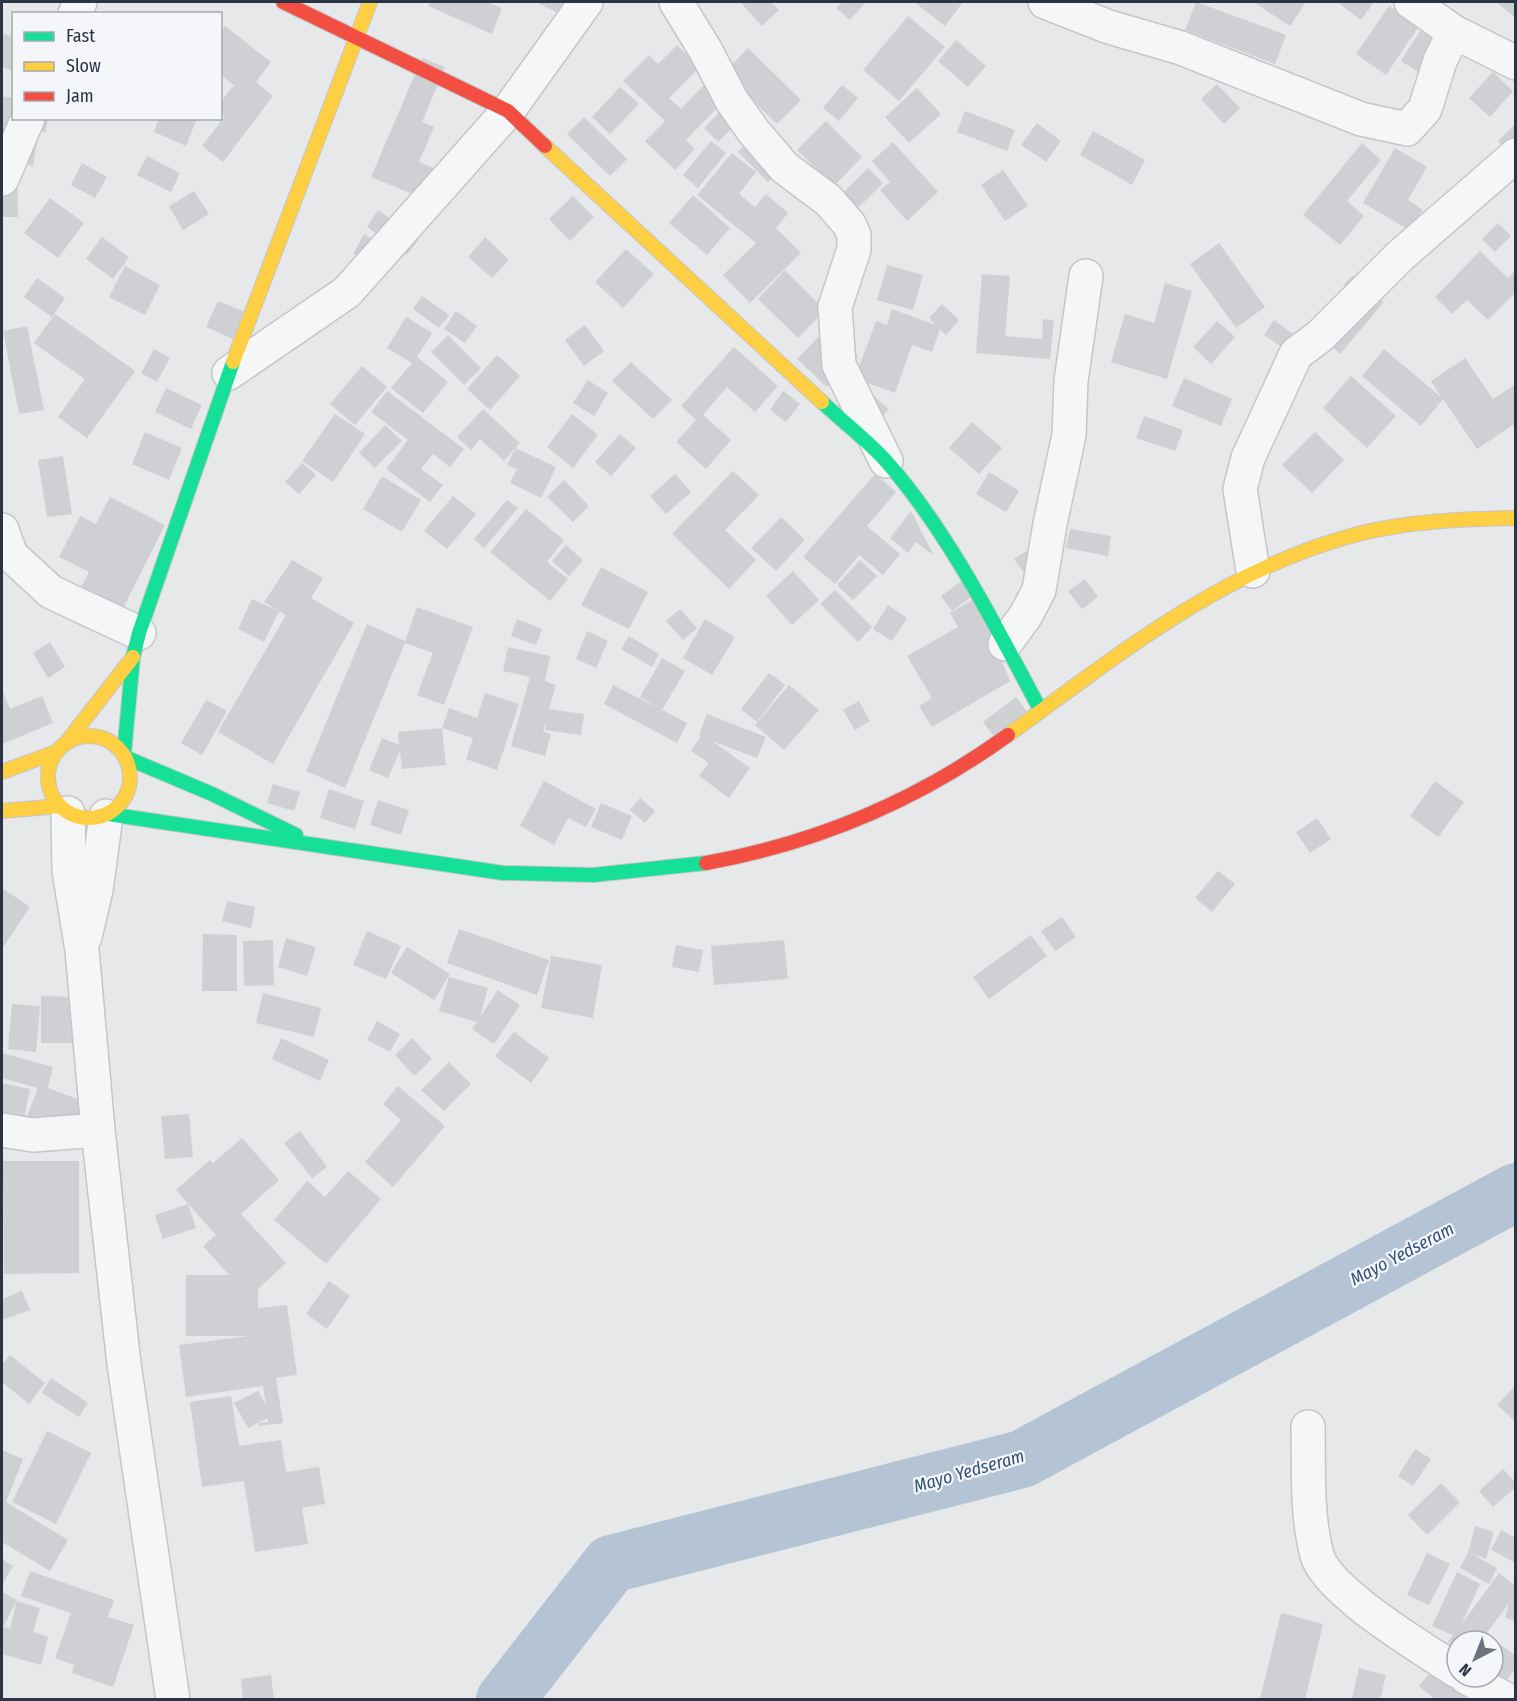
<svg xmlns="http://www.w3.org/2000/svg" width="1517" height="1701" font-family="'Fira Sans Condensed',sans-serif">
<style>
.lines{fill:none;stroke-linecap:round;stroke-linejoin:round}
.river{stroke:#b4c4d5;stroke-width:58}
.building{fill:#ced0d3}
.street-casing{stroke:#c4c6c8;stroke-width:36}
.fast-casing{stroke:#c4c6c8;stroke-width:16}
.slow-casing{stroke:#c4c6c8;stroke-width:16}
.jam-casing{stroke:#c4c6c8;stroke-width:16}
.street{stroke:#f5f6f7;stroke-width:33}
.fast{stroke:#16e098;stroke-width:14}
.slow{stroke:#ffcf43;stroke-width:14}
.jam{stroke:#f24e42;stroke-width:14}
.labels{text-anchor:middle;dominant-baseline:central;stroke-width:4.5;stroke-linejoin:round;paint-order:stroke}
.water-label{font-size:18px;font-style:italic;fill:#34527a;stroke:#f4f6f9}
</style>
<rect width="100%" height="100%" fill="#e6e8ea"/>
<g class="lines">
<path class="river" d="M505,1700L611,1564L1022,1459L1516,1192"/>
</g>
<path class="building" d="M430,2H487L502,8L492,34L428,6Z
M536,2H573L560,14Z
M740,2H771L779,10L762,26Z
M842,2H866L850,20L836,8Z
M914,2H963L945,26Z
M1196,2L1286,35L1275,64L1185,30Z
M1253,2H1306L1290,26Z
M1337,2H1374L1361,20Z
M1496,2H1516V18Z
M1389,6L1419,26L1386,75L1356,54Z
M908,16L945,47L899,101L863,70Z
M225,26L271,62L256,82L273,96L223,162L202,146L225,116L220,112V103L234,85L220,75V32Z
M1420,31L1457,54L1438,84L1401,61Z
M2,33L14,37L12,71L2,67Z
M956,40L986,66L968,87L938,61Z
M677,45L700,67L669,98L681,109L706,83L725,100L686,140L695,149L675,170L645,141L665,121L623,81L649,55L658,64Z
M748,48L801,100L777,124L744,92L747,89L727,70Z
M422,58L445,67L422,122L434,127L419,162L457,178L444,207L371,177Z
M1493,72L1513,91L1490,117L1469,98Z
M1217,84L1240,108L1224,124L1201,99Z
M842,85L858,98L839,121L823,108Z
M620,87L639,104L610,134L592,117Z
M917,88L941,114L909,143L885,117Z
M2,96L14,98V118H48L46,132L39,131L33,166L17,163L18,217H2Z
M727,105L741,119L718,142L704,128Z
M965,111L1015,130L1007,151L957,132Z
M584,117L627,159L610,176L567,134Z
M159,118H197L186,146L154,132Z
M826,121L862,157L834,186L797,150Z
M1037,123L1061,141L1046,162L1021,145Z
M1516,123V158L1498,141Z
M1093,131L1145,160L1132,185L1080,155Z
M755,134L786,164L768,182L738,152Z
M711,141L726,153L698,188L683,175Z
M893,142L938,192L907,221L880,190L890,182L872,161Z
M1362,143L1381,160L1347,201L1364,216L1340,245L1303,215Z
M1395,148L1427,167L1408,200L1423,210L1411,231L1363,203Z
M732,153L756,172L739,194L755,207L766,194L788,213L776,228L801,253L750,303L723,275L756,243L697,195Z
M147,156L180,173L171,192L137,175Z
M82,163L107,177L95,198L71,185Z
M868,168L883,183L856,210L841,195Z
M1003,170L1028,206L1005,221L981,185Z
M194,191L209,214L183,230L169,206Z
M693,195L730,228L707,255L669,223Z
M573,196L594,217L570,241L549,219Z
M50,198L84,223L58,258L24,233Z
M378,210L419,239L407,255L367,227Z
M1498,223L1511,236L1495,252L1482,239Z
M364,234L399,254L388,273L353,254Z
M102,237L129,257L113,279L86,259Z
M485,237L509,260L492,278L468,257Z
M1219,243L1265,307L1236,328L1190,264Z
M626,249L654,274L623,308L595,282Z
M1480,251L1508,278L1516,270V292L1488,320L1467,300L1452,314L1435,297Z
M887,265L923,275L913,310L877,300Z
M125,266L160,285L145,315L109,297Z
M785,270L825,310L798,338L758,299Z
M982,274L1010,276L1005,336L1042,339L1043,319L1054,320L1050,359L976,353Z
M1352,276L1384,302L1340,354L1322,338L1354,293L1344,285Z
M37,278L65,298L52,317L24,297Z
M1165,283L1192,291L1167,379L1111,362L1125,314L1154,323Z
M422,296L449,315L439,328L413,309Z
M218,301L252,315L240,342L206,327Z
M942,304L959,320L946,335L940,329L932,352L912,345L895,393L855,378L876,321L887,325L892,309L936,325L929,318Z
M456,311L477,326L465,343L444,329Z
M55,314L135,371L87,438L58,417L85,379L34,343Z
M406,317L432,333L417,357L448,382L423,413L391,388L412,363L387,348Z
M1274,320L1301,340L1292,354L1264,335Z
M1217,321L1235,337L1211,364L1193,347Z
M585,325L604,351L584,366L565,340Z
M27,326L44,410L19,414L3,331Z
M828,327L858,356L827,387L797,359Z
M448,335L481,368L464,385L431,352Z
M734,347L778,386L755,412L727,387L703,415L731,440L706,469L676,442L696,420L681,406Z
M154,349L170,358L157,382L141,373Z
M1384,349L1442,398L1431,381L1465,358L1493,399L1516,384V423L1477,449L1443,399L1421,426L1362,376Z
M497,355L520,376L490,410L467,389Z
M631,362L672,400L653,419L612,381Z
M362,366L387,387L355,425L330,404Z
M1351,376L1396,416L1367,448L1323,408Z
M1184,378L1232,399L1221,426L1172,406Z
M588,380L608,393L594,416L573,403Z
M166,388L202,405L191,429L155,412Z
M387,391L464,449L450,467L433,454L421,469L443,485L430,502L386,469L408,440L371,412Z
M783,391L800,404L786,422L770,410Z
M872,395L889,409L877,423Z
M483,409L520,443L515,448L556,467L541,498L510,483L517,469L507,465L515,448L504,461L480,439L471,450L457,437Z
M335,414L365,434L333,482L302,461Z
M572,414L598,435L573,468L547,447Z
M1144,416L1183,430L1175,451L1136,438Z
M972,422L1002,448L979,474L949,448Z
M385,425L402,441L375,468L359,453Z
M145,432L182,448L169,480L132,464Z
M1315,432L1344,460L1312,493L1282,465Z
M620,434L636,448L611,476L595,462Z
M63,456L72,514L47,517L38,460Z
M302,463L316,475L299,494L285,482Z
M733,471L759,495L725,530L756,560L729,589L672,534Z
M989,472L1019,491L1006,512L976,494Z
M675,474L691,492L666,514L650,496Z
M875,474L896,492L867,526L900,554L883,575L859,555L835,584L803,557Z
M382,476L421,500L402,532L363,509Z
M564,480L589,506L573,522L547,497Z
M453,496L476,514L447,549L424,531Z
M110,497L165,525L120,614L78,593L89,572L59,557L80,516L96,524Z
M507,500L518,508L484,548L474,539Z
M526,509L564,540L547,562L568,579L550,601L490,552Z
M911,511L934,556L916,542L908,553L890,538Z
M781,517L805,540L776,571L751,548Z
M1070,529L1111,536L1108,556L1066,548Z
M1037,544L1026,576L1014,559Z
M566,545L583,560L569,576L552,561Z
M292,560L323,578L311,598L354,623L273,764L218,732L286,615L264,602Z
M860,560L877,576L853,600L837,585Z
M601,567L648,592L629,629L581,605Z
M793,571L819,600L792,625L766,596Z
M1085,579L1098,597L1082,609L1068,591Z
M963,580L975,594L952,611L941,596Z
M835,590L872,627L858,642L820,604Z
M976,598L1010,681L932,727L919,706L932,698L907,656L958,627L950,613Z
M252,599L279,611L264,642L238,629Z
M888,605L907,618L892,641L873,629Z
M417,607L473,627L444,705L417,695L433,653L405,643L345,788L306,771L367,624L405,641Z
M680,609L697,628L683,640L666,621Z
M517,619L542,629L536,645L511,636Z
M705,619L735,637L712,675L683,658Z
M587,631L608,641L596,668L576,659Z
M629,636L659,654L652,667L621,649Z
M50,642L65,667L48,678L33,653Z
M508,647L550,656L545,681L556,685L549,709L584,714L581,735L545,730L547,719L543,731L551,734L545,756L511,746L530,677L503,671Z
M662,658L685,671L662,710L687,723L677,743L604,704L613,685L658,708L640,697Z
M769,673L785,685L757,722L741,709Z
M789,685L819,710L784,750L755,725Z
M2,689L10,709L42,696L53,723L2,744Z
M485,693L519,704L497,770L466,759L473,738L442,728L446,765L402,769L400,751L388,778L369,770L382,738L399,745L398,732L442,728L449,708L477,718Z
M1016,697L1031,717L998,742L983,722Z
M206,700L227,711L202,755L181,743Z
M859,701L870,721L855,730L843,710Z
M707,714L766,737L757,758L712,741L750,768L729,798L699,776L709,763L691,751L701,736L699,735Z
M544,781L596,809L586,827L568,818L554,845L520,826Z
M1435,781L1464,802L1438,837L1410,816Z
M273,784L300,792L294,811L267,803Z
M329,789L364,801L355,829L320,818Z
M640,798L655,811L645,823L630,810Z
M378,800L409,810L401,835L370,825Z
M601,803L632,816L622,840L591,827Z
M1317,818L1331,839L1310,853L1296,832Z
M1218,871L1235,884L1212,912L1195,898Z
M2,888L30,907L2,949Z
M227,901L255,907L251,928L222,921Z
M1062,917L1076,937L1055,951L1041,931Z
M459,929L549,960L537,995L447,963Z
M367,931L401,946L386,979L353,965Z
M203,934L237,935V991H202Z
M1031,935L1047,956L989,999L973,977Z
M286,938L316,947L307,976L278,967Z
M273,940L274,985L244,986L243,941Z
M784,940L788,979L714,985L711,946Z
M676,945L703,950L699,972L672,967Z
M407,947L450,974L434,1000L391,973Z
M551,956L602,965L593,1018L541,1008Z
M449,977L488,988L480,1017L498,990L520,1005L494,1044L472,1029L477,1022L439,1011Z
M263,993L321,1008L314,1037L256,1023Z
M41,996L81,997V1043H41Z
M12,1004L40,1006L36,1052L8,1049Z
M377,1021L400,1034L390,1052L367,1040Z
M514,1032L549,1058L531,1083L495,1056Z
M281,1038L329,1060L320,1081L272,1059Z
M412,1038L432,1059L414,1076L395,1055Z
M2,1053L53,1067L48,1088L88,1103L72,1143L24,1124L38,1088L2,1078Z
M449,1062L471,1084L444,1111L421,1090Z
M2,1083L30,1089L22,1128L2,1124Z
M398,1086L445,1126L393,1187L365,1162L401,1120L383,1104Z
M189,1114L193,1157L165,1159L161,1116Z
M300,1131L327,1167L312,1178L284,1143Z
M242,1138L279,1180L241,1214L286,1263L258,1289V1308L287,1305L297,1375L276,1378L283,1423L259,1426V1423L268,1422V1418L248,1428L234,1403L258,1391L266,1405L263,1386L186,1397L179,1345L248,1336H186V1275H229L203,1246L216,1235L176,1190L210,1160L213,1163Z
M3,1161H79V1273L4,1274Z
M348,1171L381,1199L326,1264L274,1220L307,1181L325,1197Z
M188,1204L196,1228L163,1239L155,1215Z
M329,1281L350,1296L327,1329L306,1314Z
M22,1291L30,1310L2,1320V1299Z
M10,1355L45,1383L29,1404L2,1382V1365Z
M51,1378L88,1403L79,1417L42,1393Z
M1516,1385V1422L1497,1405Z
M231,1396L239,1446L281,1440L286,1472L319,1467L325,1504L302,1508L308,1544L255,1552L244,1481L202,1487L190,1402Z
M47,1431L91,1453L56,1524L12,1502Z
M1415,1449L1431,1459L1413,1486L1398,1476Z
M2,1450L23,1459L6,1502L68,1540L50,1571L2,1542Z
M1503,1469L1516,1483V1487L1493,1507L1479,1491Z
M1441,1483L1460,1502L1427,1535L1408,1515Z
M1475,1526L1494,1532L1486,1559L1470,1553L1497,1568L1489,1584L1460,1568L1468,1553Z
M1501,1530L1516,1538V1563L1491,1550Z
M1427,1553L1450,1564L1429,1605L1407,1595Z
M2,1559L13,1566L2,1585Z
M30,1571L114,1600L108,1617L134,1625L113,1687L72,1673L74,1665L55,1658L71,1613L21,1596Z
M1457,1572L1480,1584L1461,1625L1499,1573L1516,1586V1621L1505,1618L1509,1603L1486,1634L1516,1656V1668L1504,1683L1493,1675V1641H1457V1648L1448,1642L1453,1635L1432,1626Z
M2,1592L17,1600L3,1627L10,1628L17,1601L40,1608L33,1632L48,1637L41,1665L2,1654Z
M1281,1613L1323,1624L1305,1700L1260,1699Z
M1438,1664L1477,1700H1436L1419,1686Z
M1359,1668L1386,1675L1380,1700L1352,1698Z
M271,1675L274,1700H243L241,1679Z"/>
<g class="lines">
<g class="street-casing">
<path id="street" d="M676,2L706,51L732,101L754,132L785,168L828,200L849,224L854,235V249L835,307L839,365L886,461
M1045,2L1109,27L1181,48L1361,119L1407,129L1425,109L1440,61L1454,32
M1411,2L1454,32L1516,63
M75,14L80,2
M2,179L28,118
M229,373L347,292L508,111L586,2
M2,530L11,555L51,592L139,633
M1253,571L1240,489L1248,458L1296,354L1320,336L1400,256L1516,155
M1005,644L1026,615L1039,590L1050,524L1069,435L1071,381L1086,276
M68,813L69,871L82,950L98,1130L124,1364L173,1700
M85,937L96,890L106,816
M2,1130L33,1135L98,1130
M1308,1427C1309,1469 1306,1514 1317,1555C1327,1592 1424,1649 1457,1671
M1466,1677L1507,1700"/>
</g>
<g class="fast-casing">
<path id="fast" d="M822,402C843,422 867,440 886,461C948,531 997,629 1041,711
M124,753L133,657L139,633L233,362
M127,758L212,794L296,835
M108,814L503,873L593,875L706,863"/>
</g>
<g class="slow-casing">
<path id="slow" d="M545,146L822,402
M233,362L370,2
M1008,735C1118,655 1223,569 1358,534C1409,521 1463,519 1516,518
M48 777a41 41 0 1 1 82 0a41 41 0 1 1-82 0Z
M66,743L133,657
M2,772L56,752
M2,811L60,806"/>
</g>
<g class="jam-casing">
<path id="jam" d="M283,2L508,111L545,146
M706,863C817,843 917,801 1008,735"/>
</g>
<use href="#street" class="street"/>
<use href="#fast" class="fast"/>
<use href="#slow" class="slow"/>
<use href="#jam" class="jam"/>
</g>
<g class="labels">
<g class="water-label">
<text transform="translate(1402 1254) rotate(-28)">Mayo Yedseram</text>
<text transform="translate(969 1471) rotate(-16)">Mayo Yedseram</text>
</g>
</g>
<rect width="1517" height="1701" fill="none" stroke="#2b3445" stroke-width="6"/>
<rect x="12" y="12" width="210" height="108" fill="#f4f6f9" stroke="#a4a8b1" stroke-width="1.5"/>
<rect x="24" y="32" width="30" height="9" fill="#16e098" stroke="#a4a8b1" stroke-width="1.5"/>
<text x="66" y="42" font-size="18" fill="#2b3445">Fast</text>
<rect x="24" y="62" width="30" height="9" fill="#ffcf43" stroke="#a4a8b1" stroke-width="1.5"/>
<text x="66" y="72" font-size="18" fill="#2b3445">Slow</text>
<rect x="24" y="92" width="30" height="9" fill="#f24e42" stroke="#a4a8b1" stroke-width="1.5"/>
<text x="66" y="102" font-size="18" fill="#2b3445">Jam</text>
<g transform="translate(1475 1659) rotate(222)"><circle r="28" fill="#f4f6f9" stroke="#a4a8b1" stroke-width="1.5"/>
<path d="M0-4.5L10 22L0 15L-10 22Z" fill="#6c737f"/>
<text y="-9" font-size="16" font-weight="bold" text-anchor="middle" fill="#2b3445">N</text>
</g>
</svg>
